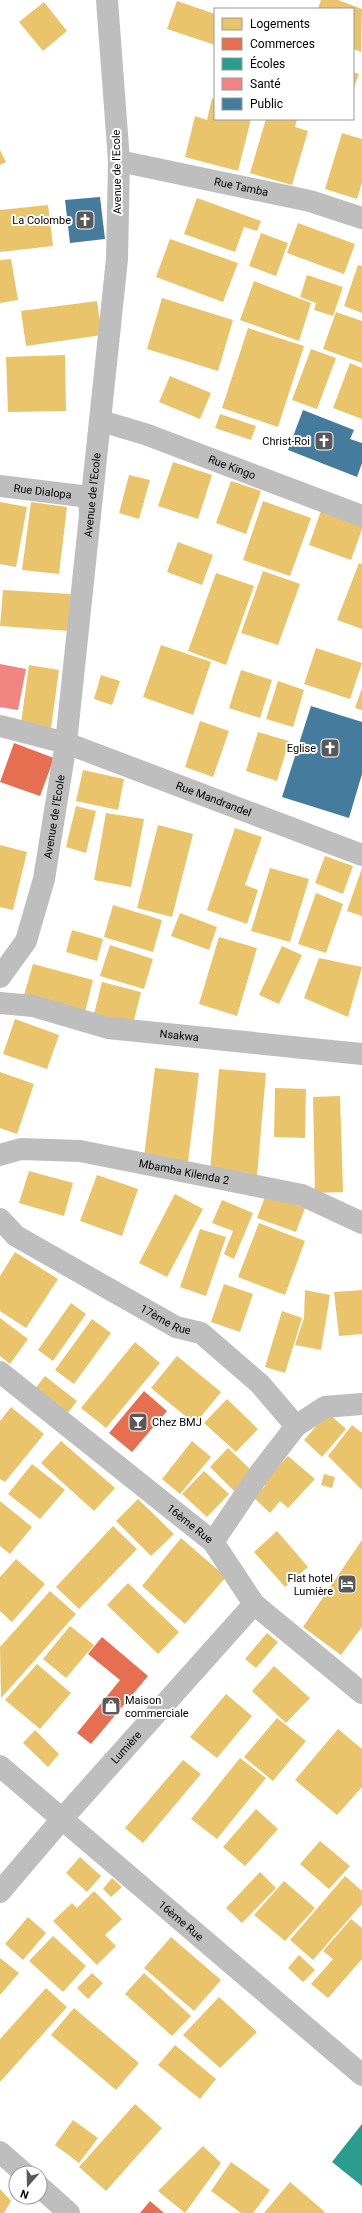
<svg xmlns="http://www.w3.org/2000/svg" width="362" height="2213" font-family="Roboto,sans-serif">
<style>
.homes{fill:#e9c46a}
.shops{fill:#e76f51}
.schools{fill:#2a9d8f}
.health{fill:#f28482}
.public{fill:#457b9d}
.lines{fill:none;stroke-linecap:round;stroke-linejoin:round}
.minor{stroke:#bebebe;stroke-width:22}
.labels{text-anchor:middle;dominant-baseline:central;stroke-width:4;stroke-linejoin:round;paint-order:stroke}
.street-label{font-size:11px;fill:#000;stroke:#fff}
.poi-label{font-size:11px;fill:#000;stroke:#fff;text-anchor:end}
</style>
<rect width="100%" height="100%" fill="#fff"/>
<path class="homes" d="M321,0H338L362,9L361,52L353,49V9H318Z
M177,1L215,14V45L167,29Z
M44,2L67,31L43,51L19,22Z
M353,72L359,74L353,90Z
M212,98L215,99V119H251L238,171L185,157L195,116L207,120Z
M266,119H297L295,127L308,131L292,185L250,173Z
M342,133L362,139V182L357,199L325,189Z
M0,150L6,162L0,165Z
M197,198L261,221L257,231L244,227L235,252L184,234Z
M48,205L53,246L0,252V210Z
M298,223L355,244L344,274L287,253Z
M261,233L288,243L276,276L249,266Z
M170,239L238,263L223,302L156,277Z
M11,259L18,300L0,303V260Z
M358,265L362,266V313L344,306Z
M307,275L343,287L333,316L314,310L316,303L300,297Z
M254,281L311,303L299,341L240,320Z
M162,298L233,320L218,371L147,349Z
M97,301L102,335L26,346L21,311Z
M336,312L362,321V363L323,349Z
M248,328L304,346L278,427L222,408Z
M311,349L336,358L317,409L292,400Z
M65,355L66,411L8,412L6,357Z
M350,363L362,368V419L333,408Z
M170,376L211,393L200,419L159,402Z
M220,414L256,426L251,440L215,428Z
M173,462L212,475L198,519L158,506Z
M129,475L150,480L139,519L119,513Z
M231,481L261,491L246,534L216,523Z
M263,501L311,518L290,576L243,560Z
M0,502L27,507L16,567L0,564Z
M31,502L67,507L59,574L22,570Z
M322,508L362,523V529L351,560L309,545Z
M178,542L213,555L202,585L167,572Z
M359,563L362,564V629L337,620Z
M263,571L300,584L278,645L241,633Z
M216,573L254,586L226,665L188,651Z
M3,590L71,594L69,631L0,626Z
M161,645L211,662L193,715L143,697Z
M316,648L362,663L350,699L304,684Z
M29,665L59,670L51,728L21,723Z
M241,670L272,680L260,718L229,708Z
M101,675L120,681L112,705L94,699Z
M278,681L304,690L293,727L266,719Z
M362,688V710L355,708Z
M200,721L229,731L213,777L185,767Z
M258,732L289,741L277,781L246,771Z
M83,770L124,779L118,810L76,801Z
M76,806L96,811L86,853L66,847Z
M106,813L144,819L131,887L94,880Z
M158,825L193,834L172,917L137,908Z
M235,828L262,837L245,885L258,890L247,924L207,910Z
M0,845L27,852L13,910L0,907Z
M325,856L353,866L343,894L315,883Z
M270,868L309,879L290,942L251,931Z
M362,868V916L347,911Z
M316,893L343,904L326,953L298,944Z
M113,905L162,920L153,952L104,937Z
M180,913L217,927L209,950L171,936Z
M72,930L103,939L97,961L66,952Z
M219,937L257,948L237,1016L199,1004Z
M110,945L153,959L144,989L100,976Z
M282,946L302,955L279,1004L259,995Z
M319,958L362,967L348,1017L304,998Z
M33,964L93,980L85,1012L24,995Z
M102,982L141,992L133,1024L94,1014Z
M15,1019L59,1035L47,1069L3,1054Z
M155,1068L199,1073L188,1162L144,1157Z
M219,1069L266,1073L257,1176L210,1171Z
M0,1072L34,1084L17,1134L0,1128Z
M275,1088L306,1089L305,1138L274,1137Z
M340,1096L343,1192L315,1193L313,1097Z
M29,1171L73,1183L64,1216L19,1203Z
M97,1175L138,1189L122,1236L80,1221Z
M175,1194L203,1209L167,1277L139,1263Z
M266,1194L305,1208L296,1232L257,1218Z
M222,1200L253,1213L234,1259L224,1254L233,1231L212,1223Z
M259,1223L305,1241L285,1295L238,1277Z
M200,1229L226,1237L206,1296L180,1287Z
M15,1252L58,1279L26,1328L0,1311V1276Z
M224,1284L253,1294L240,1332L211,1322Z
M305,1290L330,1295L321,1350L295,1345L304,1318Z
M362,1290V1334L339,1336L334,1292Z
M71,1303L86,1314L53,1361L38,1350Z
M282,1311L302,1318L285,1373L265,1367Z
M0,1318L28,1339L10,1364L0,1356Z
M92,1319L111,1333L74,1384L55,1370Z
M135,1342L160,1363L106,1428L81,1408Z
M177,1356L221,1392L195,1424L151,1388Z
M45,1376L77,1401L67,1414L34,1390Z
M227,1399L258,1429L236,1452L204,1423Z
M11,1407L44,1434L5,1482L0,1479V1421Z
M328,1413L346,1429L322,1457L304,1440Z
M352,1425L362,1433V1490L328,1456Z
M61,1441L115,1488L94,1511L41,1463Z
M192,1441L211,1457L180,1494L162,1479Z
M228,1448L253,1472L234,1491L210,1467Z
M288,1456L315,1479L288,1508L280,1501L270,1513L254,1498L265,1486L263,1483Z
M32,1464L65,1490L40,1519L8,1494Z
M204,1471L229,1494L207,1517L182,1494Z
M324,1474L335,1477L332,1488L321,1485Z
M138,1499L174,1534L151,1556L116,1521Z
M0,1501L32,1527L10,1554L0,1546Z
M113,1526L137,1549L79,1609L56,1587Z
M277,1531L308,1567L285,1587L254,1552Z
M181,1538L226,1577L185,1624L142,1586Z
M362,1540V1627L341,1655L303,1627Z
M16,1559L45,1584L12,1622L0,1611V1577Z
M128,1583L179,1632L158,1654L107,1605Z
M50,1591L76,1614L1,1698L0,1647Z
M70,1626L94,1645L66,1678L43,1659Z
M267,1633L278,1642L256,1668L245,1659Z
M37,1664L71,1693L40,1729L5,1700Z
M274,1666L310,1698L286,1723L252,1691Z
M226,1694L252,1716L217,1758L190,1737Z
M277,1718L306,1741L273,1781L244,1757Z
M338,1729L362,1749V1787L337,1815L295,1780Z
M35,1730L59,1754L48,1767L23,1743Z
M240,1758L266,1778L217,1839L191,1819Z
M183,1760L201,1774L143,1843L125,1828Z
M256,1809L278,1829L245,1866L223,1847Z
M320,1841L350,1866L329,1889L300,1864Z
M80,1857L101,1876L87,1892L66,1873Z
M260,1872L276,1888L242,1923L226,1908Z
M345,1876L362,1891V1904L313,1960L290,1940Z
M112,1878L122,1887L111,1897L103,1889Z
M284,1881L315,1908L285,1941L254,1915Z
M94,1891L122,1919L105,1935L116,1946L97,1965L53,1921L72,1903L77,1908Z
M28,1917L46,1933L23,1960L5,1944Z
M351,1919L362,1928V1959L328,1998L311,1984L333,1959L323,1951Z
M53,1936L86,1966L63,1992L29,1961Z
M171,1937L221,1980L194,2011L144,1968Z
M299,1955L315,1970L303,1982L288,1968Z
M0,1958L19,1973L0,1995Z
M92,1973L103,1983L88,1999L77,1988Z
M144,1973L191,2016L172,2036L125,1994Z
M46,1988L67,2007L0,2082V2039Z
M219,1997L257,2032L220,2068L183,2035Z
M74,2008L139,2063L116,2090L51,2035Z
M175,2045L216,2079L200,2099L158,2065Z
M135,2104L162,2128L106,2191L79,2167Z
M73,2120L98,2138L79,2163L55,2145Z
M203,2146L221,2163L185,2213L158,2191Z
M231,2162L270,2190L253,2213H241L211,2191Z
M290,2182L325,2212L324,2213H264Z
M0,2189L11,2201L4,2213H0Z"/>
<path class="shops" d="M14,743L54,758L40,796L0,782Z
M144,1391L167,1411L132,1452L109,1433Z
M102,1637L148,1676L91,1744L77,1733L120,1680L88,1654Z
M150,2201L164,2213H140Z"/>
<path class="schools" d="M362,2124V2186L332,2162Z"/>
<path class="health" d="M0,664L26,669L18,710L0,707Z"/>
<path class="public" d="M100,197L105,239L70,243L65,200Z
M303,410L354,430L350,439L362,443V463L357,477L288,450Z
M311,706L362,722V774L349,818L282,797Z"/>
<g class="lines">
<g class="minor">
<path id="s1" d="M119,161L310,201L362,218"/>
<path id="s2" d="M101,421L145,434L362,516"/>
<path id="s3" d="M0,486L89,497L90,514"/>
<path id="s4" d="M0,726L66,743L362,855"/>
<path id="s5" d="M0,977L26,941L44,879L66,743L117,259L119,161L107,0"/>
<path id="s6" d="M0,1003L33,1006L108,1028L362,1054"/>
<path id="s7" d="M0,1155L21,1149L80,1151L302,1195L362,1223"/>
<path id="s8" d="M0,1219L16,1236L176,1327L201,1333L260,1384L296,1426L325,1407L362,1404"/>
<path id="s9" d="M0,1372L213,1542L254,1604L362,1693"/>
<path d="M213,1542L259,1474L296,1426"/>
<path id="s10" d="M0,1766L362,2075"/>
<path id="s11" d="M0,1892L62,1819L254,1604"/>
<path d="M0,2152L24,2173"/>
<path d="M40,2187L69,2213"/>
</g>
</g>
<defs>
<g id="church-square" transform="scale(1)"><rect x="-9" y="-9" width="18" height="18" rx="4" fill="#595959" stroke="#fff"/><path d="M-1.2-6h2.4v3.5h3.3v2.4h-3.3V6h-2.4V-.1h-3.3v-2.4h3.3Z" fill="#fff"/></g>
<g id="bar-square" transform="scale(1)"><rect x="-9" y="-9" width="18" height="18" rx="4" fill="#595959" stroke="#fff"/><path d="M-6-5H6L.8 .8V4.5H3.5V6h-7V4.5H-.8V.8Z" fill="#fff"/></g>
<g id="hotel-square" transform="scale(1)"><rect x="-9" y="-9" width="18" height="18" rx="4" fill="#595959" stroke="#fff"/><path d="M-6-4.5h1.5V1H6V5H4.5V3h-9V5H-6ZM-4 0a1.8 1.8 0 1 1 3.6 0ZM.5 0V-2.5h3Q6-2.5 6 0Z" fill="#fff"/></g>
<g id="shop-square" transform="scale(1)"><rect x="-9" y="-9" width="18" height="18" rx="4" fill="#595959" stroke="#fff"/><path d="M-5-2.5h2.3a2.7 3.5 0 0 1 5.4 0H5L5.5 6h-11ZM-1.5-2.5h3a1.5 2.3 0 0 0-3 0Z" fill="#fff"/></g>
</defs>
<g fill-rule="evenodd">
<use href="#church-square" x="85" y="220"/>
<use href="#church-square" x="324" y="441"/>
<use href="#church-square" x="330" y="748"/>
<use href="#bar-square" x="138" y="1422"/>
<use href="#hotel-square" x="347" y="1584"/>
<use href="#shop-square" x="111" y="1706"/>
</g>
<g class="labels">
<g class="street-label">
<text transform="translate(117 172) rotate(-91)">Avenue de l'Ecole</text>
<text stroke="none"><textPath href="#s1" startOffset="125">Rue Tamba</textPath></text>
<text stroke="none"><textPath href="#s2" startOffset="139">Rue Kingo</textPath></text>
<text stroke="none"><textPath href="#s3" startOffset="43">Rue Dialopa</textPath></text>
<text stroke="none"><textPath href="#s5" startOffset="496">Avenue de l'Ecole</textPath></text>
<text stroke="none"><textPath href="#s4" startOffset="226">Rue Mandrandel</textPath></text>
<text stroke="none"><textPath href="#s5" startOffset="172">Avenue de l'Ecole</textPath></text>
<text stroke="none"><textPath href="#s6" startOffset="183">Nsakwa</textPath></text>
<text stroke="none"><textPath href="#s7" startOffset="187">Mbamba Kilenda 2</textPath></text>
<text stroke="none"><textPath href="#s8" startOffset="195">17ème Rue</textPath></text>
<text stroke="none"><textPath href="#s9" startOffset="243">16ème Rue</textPath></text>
<text stroke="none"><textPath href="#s11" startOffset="192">Lumière</textPath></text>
<text stroke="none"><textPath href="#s10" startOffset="238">16ème Rue</textPath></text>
</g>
<g class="poi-label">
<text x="71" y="220">La Colombe</text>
<text x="310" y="441">Christ-Roi</text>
<text x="316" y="748">Eglise</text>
<text x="152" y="1422" text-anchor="start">Chez BMJ</text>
<text x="333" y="1578">Flat hotel<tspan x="333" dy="13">Lumière</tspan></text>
<text x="125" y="1700" text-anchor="start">Maison<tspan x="125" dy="13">commerciale</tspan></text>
</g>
</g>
<rect x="214" y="8" width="140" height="112" fill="#ffffff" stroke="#999999"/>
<rect x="222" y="18" width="20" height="12" fill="#e9c46a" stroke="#999999"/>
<text x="250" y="28" font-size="12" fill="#000000">Logements</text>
<rect x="222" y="38" width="20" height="12" fill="#e76f51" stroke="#999999"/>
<text x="250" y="48" font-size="12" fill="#000000">Commerces</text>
<rect x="222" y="58" width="20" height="12" fill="#2a9d8f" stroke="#999999"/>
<text x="250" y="68" font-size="12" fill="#000000">Écoles</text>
<rect x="222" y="78" width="20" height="12" fill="#f28482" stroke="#999999"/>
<text x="250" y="88" font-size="12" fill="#000000">Santé</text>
<rect x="222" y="98" width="20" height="12" fill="#457b9d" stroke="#999999"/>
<text x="250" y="108" font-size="12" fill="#000000">Public</text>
<g transform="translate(28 2185) rotate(200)"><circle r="19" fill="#ffffff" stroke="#999999"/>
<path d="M0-3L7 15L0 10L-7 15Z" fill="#595959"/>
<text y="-6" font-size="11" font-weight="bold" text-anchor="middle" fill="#000000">N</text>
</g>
</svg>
